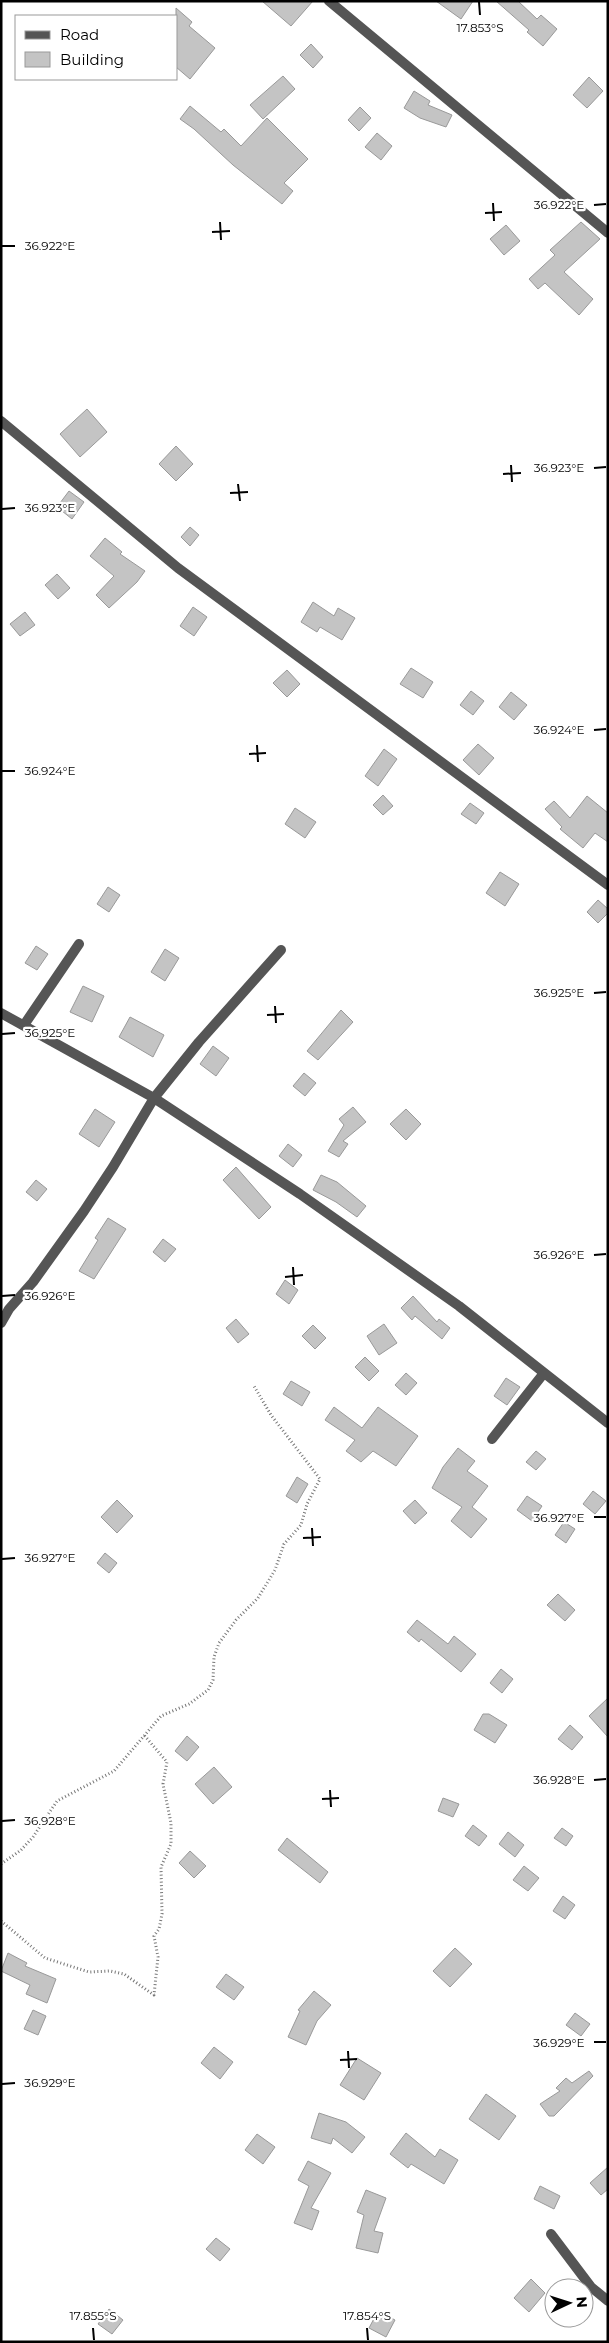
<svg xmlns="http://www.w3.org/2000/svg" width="609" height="2343" font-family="Montserrat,sans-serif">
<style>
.building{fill:#c4c4c4;stroke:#999}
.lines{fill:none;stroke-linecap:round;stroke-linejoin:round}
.path{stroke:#777;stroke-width:3;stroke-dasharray:1 2.5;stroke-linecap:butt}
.minor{stroke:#555;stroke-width:10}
.ticks{fill:none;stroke:#000;stroke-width:2}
.ticks-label{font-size:12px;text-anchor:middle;fill:#000;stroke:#fff;stroke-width:4.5;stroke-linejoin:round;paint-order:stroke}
</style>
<rect width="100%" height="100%" fill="#fff"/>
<path class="building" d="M262,1H313L291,26Z
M436,1H473L461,19Z
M496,1H518L537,19L541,15L557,29L543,46L527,32L529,30Z
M176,8L192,22L189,26L215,48L190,79L176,67Z
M311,44L323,57L313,68L300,55Z
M283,76L295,89L263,119L250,105Z
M589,77L603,91L587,108L573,95Z
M414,91L430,101L428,105L452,115L446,127L420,118L404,108Z
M190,106L221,132L224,129L241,146L267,118L308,159L284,183L293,191L282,204L233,165L194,129L180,119Z
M360,107L371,118L359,131L348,120Z
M377,133L392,146L381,160L365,147Z
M581,222L600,239L564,272L593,299L579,315L545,283L538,289L529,279L555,255L550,250Z
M506,225L520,241L504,255L490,239Z
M87,409L107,432L80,457L60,434Z
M176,446L193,464L176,481L159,464Z
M69,491L84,502L72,519L57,507Z
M190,527L199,535L190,546L181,537Z
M105,538L122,552L120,554L145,571L137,582L109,608L96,595L114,576L90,556Z
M57,574L70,588L58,599L45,585Z
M313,602L334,616L338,608L355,618L342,640L320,627L317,632L301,622Z
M193,607L207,617L194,636L180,626Z
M25,612L35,625L20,636L10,624Z
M411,668L433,682L423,698L400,684Z
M287,670L300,684L287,697L273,683Z
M471,691L484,701L473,715L460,705Z
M511,692L527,705L514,720L499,707Z
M478,744L494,758L479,775L463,760Z
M384,749L397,759L378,786L365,776Z
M383,795L393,806L383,815L373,805Z
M587,796L608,813V842L595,833L583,848L560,829L562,827L545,809L554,801L570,818Z
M470,803L484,813L476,824L461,814Z
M295,808L316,822L305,838L285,824Z
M500,872L519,884L505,906L486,893Z
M108,887L120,895L109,912L97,904Z
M598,900L608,909V913L598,923L587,912Z
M36,946L48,954L37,970L25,963Z
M165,949L179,958L165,981L151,972Z
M83,986L104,996L92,1022L70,1012Z
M341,1010L353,1022L318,1060L307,1051Z
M130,1017L164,1035L153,1057L119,1037Z
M213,1046L229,1058L216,1076L200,1064Z
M304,1073L316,1083L305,1096L293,1086Z
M353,1107L366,1122L343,1141L348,1144L339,1157L328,1151L344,1125L339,1119Z
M95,1109L115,1122L99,1147L79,1134Z
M406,1109L421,1124L406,1140L390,1124Z
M288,1144L302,1155L293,1167L279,1156Z
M236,1167L271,1207L259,1219L223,1180Z
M321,1175L337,1182L366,1206L357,1217L336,1202L313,1190Z
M36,1180L47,1189L37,1201L26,1192Z
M108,1218L126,1229L94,1279L79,1271L98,1240L95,1238Z
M163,1239L176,1249L165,1262L153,1252Z
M285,1280L298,1290L289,1304L276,1294Z
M413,1296L437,1322L439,1319L450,1328L442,1339L415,1316L412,1320L401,1308Z
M236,1319L249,1334L238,1343L226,1328Z
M384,1324L397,1343L379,1355L367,1336Z
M313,1325L326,1338L315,1349L302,1336Z
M365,1357L379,1371L369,1381L355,1367Z
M406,1373L417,1383L406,1395L395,1385Z
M506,1378L520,1387L507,1405L494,1396Z
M291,1381L310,1392L302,1406L283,1394Z
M334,1407L362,1428L378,1407L418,1436L396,1466L373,1451L361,1462L346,1451L355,1440L325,1420Z
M458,1448L475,1461L467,1471L488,1486L472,1507L487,1519L471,1538L451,1521L462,1507L432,1488L443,1467Z
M536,1451L546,1459L536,1470L526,1462Z
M297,1477L308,1484L297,1503L286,1496Z
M593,1491L606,1501L595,1514L583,1504Z
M527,1496L542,1506L532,1521L517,1510Z
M117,1500L133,1516L117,1533L101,1517Z
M415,1500L427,1513L415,1524L403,1511Z
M564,1522L575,1529L566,1543L555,1535Z
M105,1553L117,1563L109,1573L97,1563Z
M558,1594L575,1610L565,1621L547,1605Z
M417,1620L448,1644L454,1636L476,1654L461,1672L421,1639L419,1642L407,1632Z
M501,1669L513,1679L502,1693L490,1683Z
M608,1698V1737L589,1716Z
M483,1714H489L507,1725L495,1743L474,1730Z
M570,1725L583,1737L572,1750L558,1739Z
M187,1736L199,1747L187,1761L175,1751Z
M214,1767L232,1787L213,1804L195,1784Z
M443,1798L459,1804L453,1817L438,1811Z
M473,1825L487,1836L479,1846L465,1836Z
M562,1828L573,1836L566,1846L554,1838Z
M508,1832L524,1845L515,1857L499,1844Z
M287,1838L328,1872L320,1883L278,1850Z
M190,1851L206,1866L194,1878L179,1863Z
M524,1866L539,1878L528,1891L513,1880Z
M563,1896L575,1905L565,1919L553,1911Z
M455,1948L472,1964L450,1987L433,1971Z
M8,1953L27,1963L25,1966L56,1979L47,2003L26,1994L30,1985L1,1971Z
M226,1974L244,1987L234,2000L216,1987Z
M314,1991L331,2005L317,2021L306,2045L288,2037L300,2011L298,2010Z
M33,2010L46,2016L38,2035L24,2029Z
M575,2013L590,2024L581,2036L566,2025Z
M214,2047L233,2062L220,2079L201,2063Z
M357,2058L381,2073L364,2100L340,2085Z
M589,2071L593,2076L554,2116H549L540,2104L560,2091L556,2088L566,2078L572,2083Z
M486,2094L516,2116L499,2140L469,2119Z
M319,2113L346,2122L365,2137L352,2153L333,2138L331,2144L311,2138Z
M406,2133L435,2157L440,2149L458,2160L444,2184L411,2164L408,2168L390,2154Z
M257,2134L275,2147L263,2164L245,2150Z
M308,2161L331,2173L311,2208L319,2211L312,2230L294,2223L309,2186L298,2180Z
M608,2167V2189L601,2195L590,2183Z
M540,2186L560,2196L554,2209L534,2199Z
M366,2190L386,2198L374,2231L383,2233L378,2253L356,2248L364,2215L357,2212Z
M216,2238L230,2249L220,2261L206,2249Z
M531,2279L545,2293L529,2312L514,2298Z
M109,2309L123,2320L112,2334L98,2324Z
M378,2311L395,2320L386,2337L369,2328Z"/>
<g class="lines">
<path class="path" d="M1,1864L21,1850L33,1837L57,1801L114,1771L161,1716L189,1704L208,1690L213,1680L214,1657L219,1643L236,1620L258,1598L275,1570L284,1544L301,1525L307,1504L320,1479L271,1415L254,1386
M1,1921L45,1958L89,1972L110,1971L124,1974L154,1995L158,1957L154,1936L159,1929L162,1914L161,1867L171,1844V1823L163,1784L167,1762L144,1735"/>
<path class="minor" d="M329,1L608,233
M1,421L178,568L608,885
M1,1013L154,1098L300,1194L459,1306L608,1423
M24,1025L79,944
M1,1323L9,1309L33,1282L84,1211L113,1167L154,1098L199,1042L281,950
M492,1439L544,1373
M551,2234L591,2287L608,2301"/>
</g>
<path class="ticks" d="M479,2L480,15M493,203L494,221M594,205L606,204M485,213L502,212M220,222L221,240M212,232L230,231M2,246H15M511,465L512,482M594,468L606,467M503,474L521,473M238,484L240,501M230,493L248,492M2,509L15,508M594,730L606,729M257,745L258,762M249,754L266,753M2,771H15M594,993L606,992M275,1006L276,1023M267,1015L284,1014M2,1034L15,1033M594,1255L606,1254M293,1267L294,1285M285,1277L303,1275M2,1296L15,1295M594,1517H606M312,1528L313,1546M303,1538L321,1537M2,1559L15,1558M594,1780L606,1779M330,1790L331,1807M322,1799L339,1798M2,1821L15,1820M594,2042H606M348,2051L349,2068M340,2060L357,2059M2,2084L15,2083M93,2328L94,2340M367,2328L368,2340"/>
<g class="ticks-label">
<text x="480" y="32">17.853°S</text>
<text x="559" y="209">36.922°E</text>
<text x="50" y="250">36.922°E</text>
<text x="559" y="472">36.923°E</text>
<text x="50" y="512">36.923°E</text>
<text x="559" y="734">36.924°E</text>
<text x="50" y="775">36.924°E</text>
<text x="559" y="997">36.925°E</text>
<text x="50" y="1037">36.925°E</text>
<text x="559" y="1259">36.926°E</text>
<text x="50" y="1300">36.926°E</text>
<text x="559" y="1522">36.927°E</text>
<text x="50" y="1562">36.927°E</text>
<text x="559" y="1784">36.928°E</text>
<text x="50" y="1825">36.928°E</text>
<text x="559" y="2047">36.929°E</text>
<text x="50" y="2087">36.929°E</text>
<text x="93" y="2320">17.855°S</text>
<text x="367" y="2320">17.854°S</text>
</g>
<rect width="609" height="2343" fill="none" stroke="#000000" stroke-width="5"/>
<rect x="15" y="15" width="162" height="65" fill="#ffffff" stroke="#999999"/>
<rect x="25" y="31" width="25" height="8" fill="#555555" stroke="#999999"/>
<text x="60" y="40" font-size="15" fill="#000000">Road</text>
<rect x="25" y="52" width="25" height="15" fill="#c4c4c4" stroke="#999999"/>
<text x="60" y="65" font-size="15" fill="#000000">Building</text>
<g transform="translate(569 2303) rotate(86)"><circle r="24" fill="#ffffff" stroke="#999999"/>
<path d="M0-4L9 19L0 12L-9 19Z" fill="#000000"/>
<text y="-8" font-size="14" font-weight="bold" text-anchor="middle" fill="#000000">N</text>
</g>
</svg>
